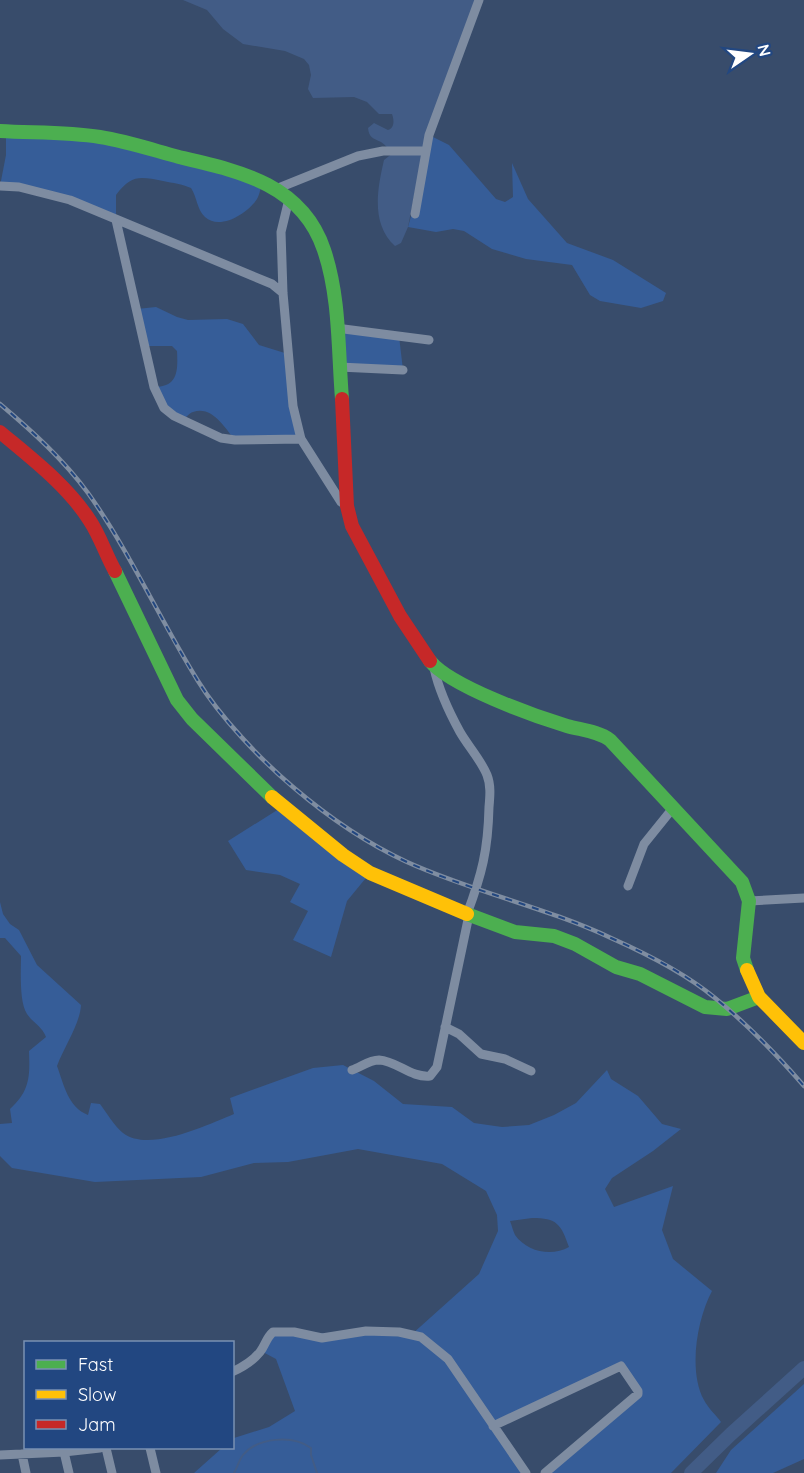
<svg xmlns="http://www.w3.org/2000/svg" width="804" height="1473" font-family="Quicksand,sans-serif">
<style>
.green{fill:#365d98;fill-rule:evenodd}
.water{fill:#425c86}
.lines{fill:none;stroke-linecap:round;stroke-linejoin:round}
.stream{stroke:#425c86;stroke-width:2}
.river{stroke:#425c86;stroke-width:14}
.street{stroke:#7e8ca1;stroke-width:9}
.fast{stroke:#4caf50;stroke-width:14}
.slow{stroke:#ffc107;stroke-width:14}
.jam{stroke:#c62828;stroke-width:14}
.rail-casing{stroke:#7f8da1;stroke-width:4.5}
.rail{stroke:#224781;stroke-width:2;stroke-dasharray:7;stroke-linecap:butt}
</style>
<rect width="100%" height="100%" fill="#384c6b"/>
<path class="green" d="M6,132L100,137L262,181C261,186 260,194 257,199C248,213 220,231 205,217C197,210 197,197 191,188C182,184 173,183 163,181C139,176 131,175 116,195V220L70,200L0,186L6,155Z
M429,135L449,145L496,199L505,202L513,197L512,163L528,199L567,243L613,260L666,293L663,301L641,308L600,301L590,295L572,265L526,259L492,249L464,231L453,229L436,232L408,227L418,191Z
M156,307L177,317L188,320L227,319L243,324L259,345L288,354L301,439L235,440C225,428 212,405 193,412C189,413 185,419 181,421L174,416L154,387C178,387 178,371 177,351L172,346H145L137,309Z
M336,328L399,336L403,370L339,367Z
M282,807L370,873L347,901L331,957L293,940L308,911L290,902L300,884L280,875L246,870L228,841Z
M0,902L3,914L10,924L19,930L37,965L81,1005C80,1024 64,1047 57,1066C64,1085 68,1107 88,1115L91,1103L100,1104C106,1112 115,1127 123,1133C149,1153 207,1125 234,1114L230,1098L313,1068L343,1065L374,1081L403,1104L452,1107L474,1123L502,1127L529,1125L554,1115L576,1103L607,1070L611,1079L638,1096L662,1124L681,1129L653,1151L612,1178L605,1189L614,1207L673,1186L662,1230L673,1259L712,1291C697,1319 688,1371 704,1400C708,1408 716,1415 721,1422L671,1473H545L638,1394L620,1366L494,1426L526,1473H194L222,1448H232L234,1438L269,1427L295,1411L276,1359L261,1351L268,1336L366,1331L411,1335L479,1274L498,1231L497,1215L486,1191L442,1164L358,1149L288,1162L254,1163L201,1177L95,1182L12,1168L0,1156V1124L12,1123L10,1109C30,1091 30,1076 29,1051L46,1037C42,1026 33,1023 27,1014C19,1002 21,971 21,956L5,938H0ZM532,1218C557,1218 561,1224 569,1247C552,1257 527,1252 515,1235C513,1231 512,1226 510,1221Z
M804,1384V1459L773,1473H716L731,1450Z"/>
<path class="water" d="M183,0H477L415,191L408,227L401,243L395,246C371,224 377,190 384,160L393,153C388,149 386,145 381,142C373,138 369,138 368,128L374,123L388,130C395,128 394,119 392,114H379L367,102L354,97L313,98L308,89L311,75L309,65L304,59L285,51L243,44L223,29L207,10Z"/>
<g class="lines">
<path class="stream" d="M234,1473C237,1468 239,1460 243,1455C258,1437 293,1435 311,1448V1455L317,1473"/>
<path class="river" d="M691,1473L731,1434L804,1368"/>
<path class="street" d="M0,186L19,187L70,200L272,284L283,293
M276,189L358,156L383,151H426
M289,199L281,232L283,293L293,406L301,439L341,502L345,505
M415,214L429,135L479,0
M116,220L154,387L164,408L174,416L221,438L235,440L301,439
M336,328L429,340
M339,367L403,370
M434,668C439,691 449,712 460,732C468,746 481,760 487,775C491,785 490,796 489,807C488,850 482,874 467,914
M628,886L644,844L673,808
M749,901L804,898
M445,1027L459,1034L481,1054L505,1059L531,1071
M352,1070C361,1067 369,1060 379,1060C397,1061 411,1078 430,1076L437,1067L469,915
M232,1372C243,1367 252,1362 260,1352C265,1346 266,1338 273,1332H294L322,1338L366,1331L399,1332L421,1337L448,1359L526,1473
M493,1426L621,1366L638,1391V1394L545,1473
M106,1448L112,1473
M150,1448L156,1473
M64,1452L69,1473
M22,1454L26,1473
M0,1455L64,1452L100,1448"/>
<path class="fast" d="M0,131C33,133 67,132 100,137C126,141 153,150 179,157C239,171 302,184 324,250C340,297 338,350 342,399
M115,571L177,700L192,719L272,797
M430,661C450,686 534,716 567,726C581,730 598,731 610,740L742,882L749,901L743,958L747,970
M467,914L515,932L554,936L575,944L616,967L640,974L705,1007L727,1009L759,997"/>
<path class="slow" d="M272,797L343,855L370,873L467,914
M747,970L759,997L804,1043"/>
<path class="jam" d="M342,399L347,506L352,526L400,616L430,661
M0,432C31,458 68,486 90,521C100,536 106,555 115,571"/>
<g class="rail-casing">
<path id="rail" d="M0,404C32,431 63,459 88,493C130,552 160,620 198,681C220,717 261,760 293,787C327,816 366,843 407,862C473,892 545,907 611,938C647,954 685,973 715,998C747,1024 777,1055 804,1086"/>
</g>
<use href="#rail" class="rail"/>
</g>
<rect x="24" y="1341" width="210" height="108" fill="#224781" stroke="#7a91b3" stroke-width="1.5"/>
<rect x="36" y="1360" width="30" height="9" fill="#4caf50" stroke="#7a91b3" stroke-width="1.5"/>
<text x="78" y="1371" font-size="18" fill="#ffffff">Fast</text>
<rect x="36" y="1390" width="30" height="9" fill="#ffc107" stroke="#7a91b3" stroke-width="1.5"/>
<text x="78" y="1401" font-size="18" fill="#ffffff">Slow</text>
<rect x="36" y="1420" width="30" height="9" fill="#c62828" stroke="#7a91b3" stroke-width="1.5"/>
<text x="78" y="1431" font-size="18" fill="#ffffff">Jam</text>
<g transform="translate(750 54) rotate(76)" stroke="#224781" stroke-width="4.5" paint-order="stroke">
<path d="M0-4.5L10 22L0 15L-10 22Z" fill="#ffffff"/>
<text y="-9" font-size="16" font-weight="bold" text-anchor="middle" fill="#ffffff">N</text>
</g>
</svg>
